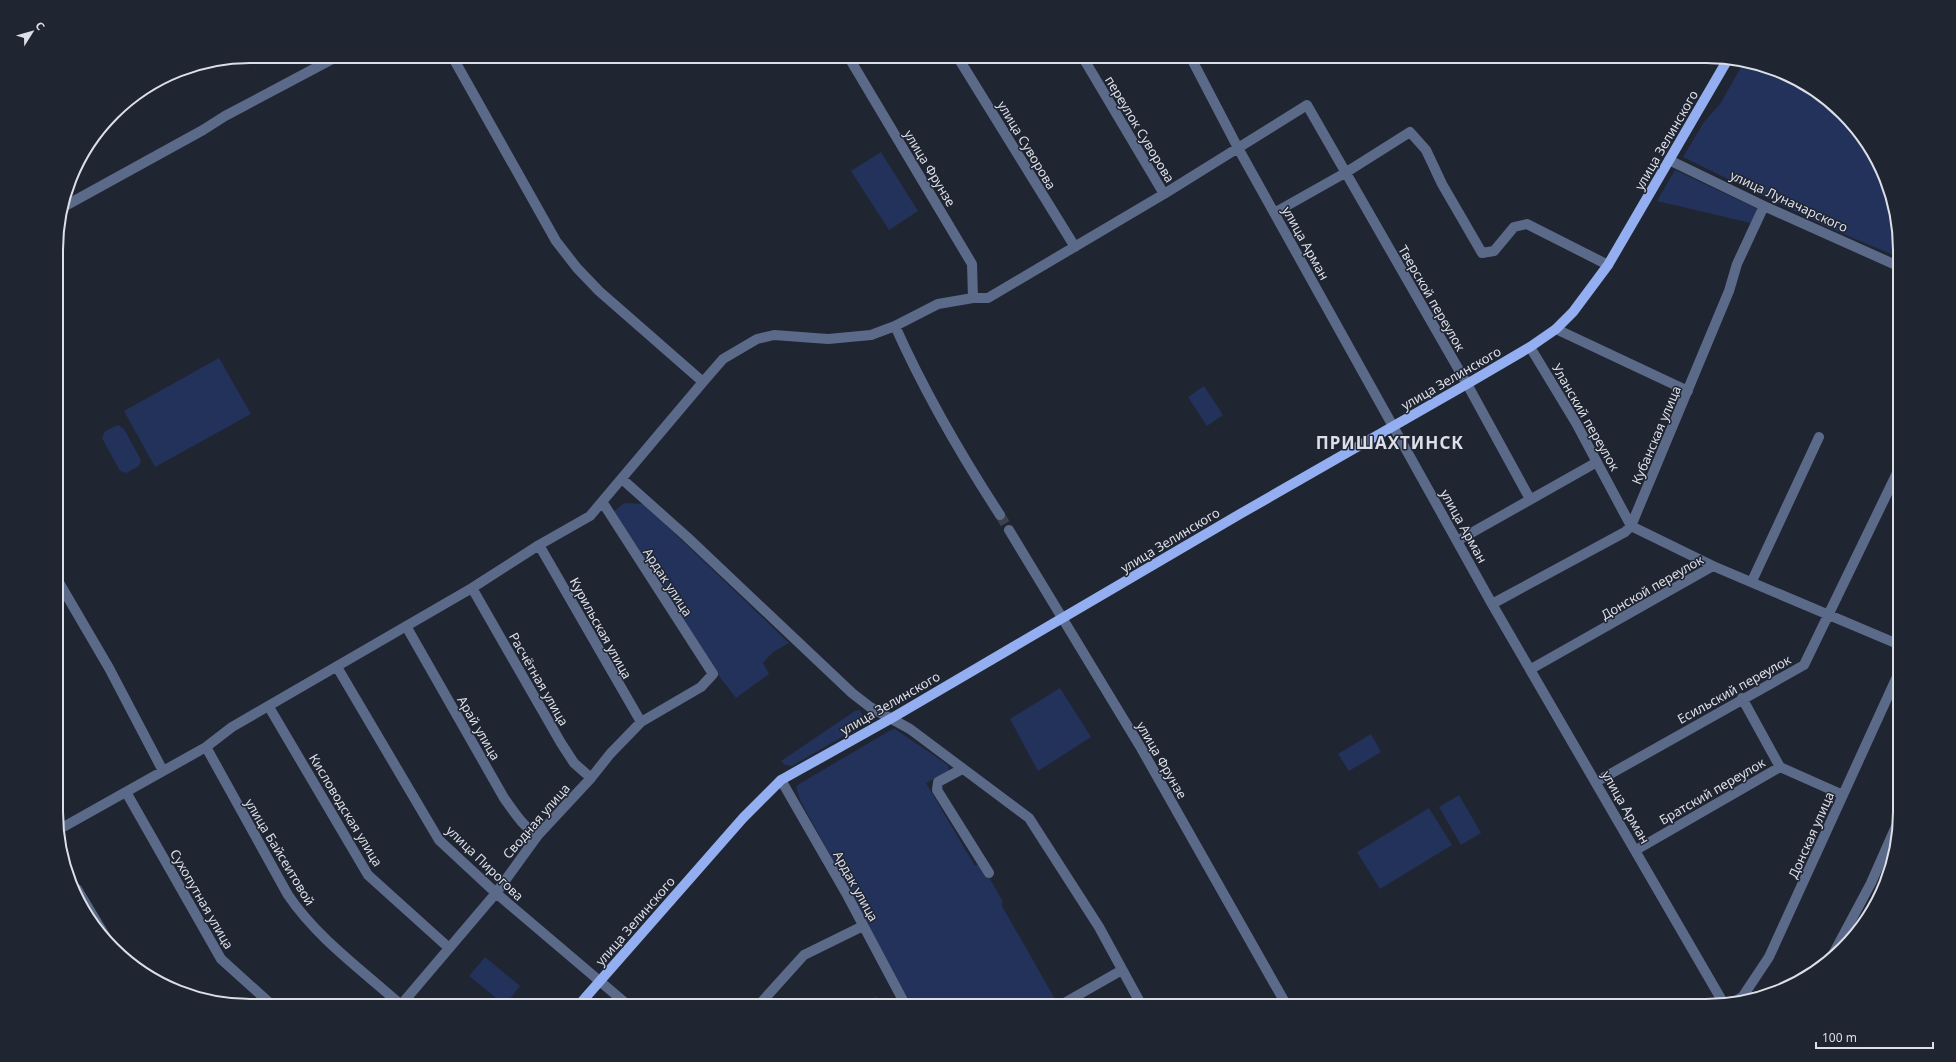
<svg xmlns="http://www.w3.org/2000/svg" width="1956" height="1062" font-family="'Noto Sans',sans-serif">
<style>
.green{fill:#23325a}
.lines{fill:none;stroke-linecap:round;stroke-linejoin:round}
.minor-tunnel{stroke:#3c414d;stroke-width:10;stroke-dasharray:10 5;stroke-linecap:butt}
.minor{stroke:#5c6a8a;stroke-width:10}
.major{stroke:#93aef1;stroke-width:10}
.labels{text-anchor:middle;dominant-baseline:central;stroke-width:3;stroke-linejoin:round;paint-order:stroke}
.street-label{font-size:13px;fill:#dcdfe8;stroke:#202532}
.district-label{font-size:17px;font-weight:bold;letter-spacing:1px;fill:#dcdfe8;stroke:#202532}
.rim{fill:none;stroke:#dcdfe8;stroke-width:2}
</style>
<rect width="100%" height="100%" fill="#202532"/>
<path class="green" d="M1743,61C1801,68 1865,122 1885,177C1890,190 1898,213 1898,227C1899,237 1898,247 1898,257L1827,227L1683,157L1704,122L1720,104L1740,69Z
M881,152L918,211L889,230L851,171Z
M1675,170L1758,209L1751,223L1657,201Z
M219,358L251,414L155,467L124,411Z
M1204,386L1223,415L1207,426L1188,397Z
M118,425L124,429L141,460L139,466L126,473L120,471L102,438L105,431Z
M624,503L644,504L789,643L773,652L763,663L769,674L736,698L719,676L613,512Z
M1060,688L1091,737L1038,771L1010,719Z
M860,710L862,714L859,727L792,766L785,765L781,761L855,711Z
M895,729L948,765L949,771L926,783L975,866L981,863L1002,900V906L1055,999L1044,1006H912L800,800L796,787L799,784L891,730Z
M1371,734L1381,752L1349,771L1338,754Z
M1459,795L1481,833L1461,845L1439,807Z
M1429,808L1452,845L1380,889L1357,852Z
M485,957L520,986L505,1005L469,976Z
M876,996L881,1006H859Z"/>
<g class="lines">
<path class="minor-tunnel" d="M1000,515L1009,530"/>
<path class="minor" d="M848,56L972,264L973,298
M957,56L1075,247
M1082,56L1164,194
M1190,56L1238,148L1492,604L1724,1004
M1669,160L1764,206L1898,266
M65,206L203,130L225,116L338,56
M1274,213L1345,173L1410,132L1426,150L1442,184L1482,253L1494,251L1514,227L1527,224L1608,265
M895,326C924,391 961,455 1000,515
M1556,329L1688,391
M1530,347L1576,423L1631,526L1713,566
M703,382L723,359L757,339L774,335L828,339L871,335L895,326L938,304L973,298H988L1164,194L1307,105L1467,384L1530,499
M622,479L687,537L852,693L870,707L910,729L1029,818L1099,927L1142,1006
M1009,530L1141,748L1287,1006
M1457,541L1597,462
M539,545L641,722
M57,579L109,668L163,771
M1752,581L1819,437
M472,588L561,743L574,763L591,778
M1492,604L1625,532L1631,526L1729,291L1737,264L1764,206
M406,626L504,798C514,812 523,827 538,835
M337,667L439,840L496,893L629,1006
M1531,669L1713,566L1900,645
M269,707L368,875L449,948
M206,747L288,895C317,938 362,970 401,1005
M1780,767L1843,795
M962,769L938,782L937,790L989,873
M781,780L846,893L906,1006
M1596,782L1804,665L1897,473
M126,792L221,959L273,1006
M58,830L206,747L232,727L472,588L539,545L590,516L703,382L599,291L577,268L556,241L452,56
M1636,850L1780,767L1742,698
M77,889L110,944
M1831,958L1871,883L1897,824
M1733,1003L1743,996L1769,957L1900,670
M400,1006L496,893L538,835L591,778L610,754L641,722L701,687L713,674L603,503
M758,1006L804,955L863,926
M1059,1006L1122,970"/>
<path class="major" d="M578,1006L743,818L781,780L892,718L1240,514L1467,384L1530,347L1556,329L1573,312L1608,265L1728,59"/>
</g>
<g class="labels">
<g class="street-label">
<text transform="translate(1140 129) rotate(59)">переулок Суворова</text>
<text transform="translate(1666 140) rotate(-60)">улица Зелинского</text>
<text transform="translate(1027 145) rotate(59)">улица Суворова</text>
<text transform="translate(930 168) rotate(59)">улица Фрунзе</text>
<text transform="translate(1789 201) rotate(25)">улица Луначарского</text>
<text transform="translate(1306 243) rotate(61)">улица Арман</text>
<text transform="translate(1432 298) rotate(60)">Тверской переулок</text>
<text transform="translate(1451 378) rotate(-30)">улица Зелинского</text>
<text transform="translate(1586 417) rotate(60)">Уланский переулок</text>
<text transform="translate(1656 435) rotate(-67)">Кубанская улица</text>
<text transform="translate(1464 526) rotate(61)">улица Арман</text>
<text transform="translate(1170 540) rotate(-31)">улица Зелинского</text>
<text transform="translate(668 582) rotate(57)">Ардак улица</text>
<text transform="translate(1652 587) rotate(-30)">Донской переулок</text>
<text transform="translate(601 628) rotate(61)">Курильская улица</text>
<text transform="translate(539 679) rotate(60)">Расчётная улица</text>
<text transform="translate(1734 689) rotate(-29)">Есильский переулок</text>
<text transform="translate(890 703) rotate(-30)">улица Зелинского</text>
<text transform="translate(479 728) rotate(60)">Арай улица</text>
<text transform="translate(1162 760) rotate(60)">улица Фрунзе</text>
<text transform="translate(1712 791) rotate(-30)">Братский переулок</text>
<text transform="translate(1626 807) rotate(60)">улица Арман</text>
<text transform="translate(346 810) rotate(59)">Кисловодская улица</text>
<text transform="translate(536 821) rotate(-49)">Сводная улица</text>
<text transform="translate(1811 835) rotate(-66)">Донская улица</text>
<text transform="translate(280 852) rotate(59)">улица Байсеитовой</text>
<text transform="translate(485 863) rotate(44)">улица Пирогова</text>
<text transform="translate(856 886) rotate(61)">Ардак улица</text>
<text transform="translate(202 899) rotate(60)">Сухопутная улица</text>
<text transform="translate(635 921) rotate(-49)">улица Зелинского</text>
</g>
<g class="district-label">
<text x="1390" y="442">ПРИШАХТИНСК</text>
</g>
</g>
<path d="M0 0H1956V1062H0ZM250 63H1706A187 187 0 0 1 1893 250V812A187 187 0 0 1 1706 999H250A187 187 0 0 1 63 812V250A187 187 0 0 1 250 63Z" fill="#202532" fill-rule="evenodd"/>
<path class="rim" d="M250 63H1706A187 187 0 0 1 1893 250V812A187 187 0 0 1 1706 999H250A187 187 0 0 1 63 812V250A187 187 0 0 1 250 63Z"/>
<g transform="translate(32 32) rotate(53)" stroke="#202532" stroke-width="3" paint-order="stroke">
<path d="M0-3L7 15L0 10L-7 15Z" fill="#dcdfe8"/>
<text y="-6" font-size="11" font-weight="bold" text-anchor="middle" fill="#dcdfe8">С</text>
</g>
<path d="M1816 1042v6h117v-6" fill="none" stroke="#dcdfe8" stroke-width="2"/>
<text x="1822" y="1042" font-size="12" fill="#dcdfe8" stroke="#202532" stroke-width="3" paint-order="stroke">100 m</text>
</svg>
